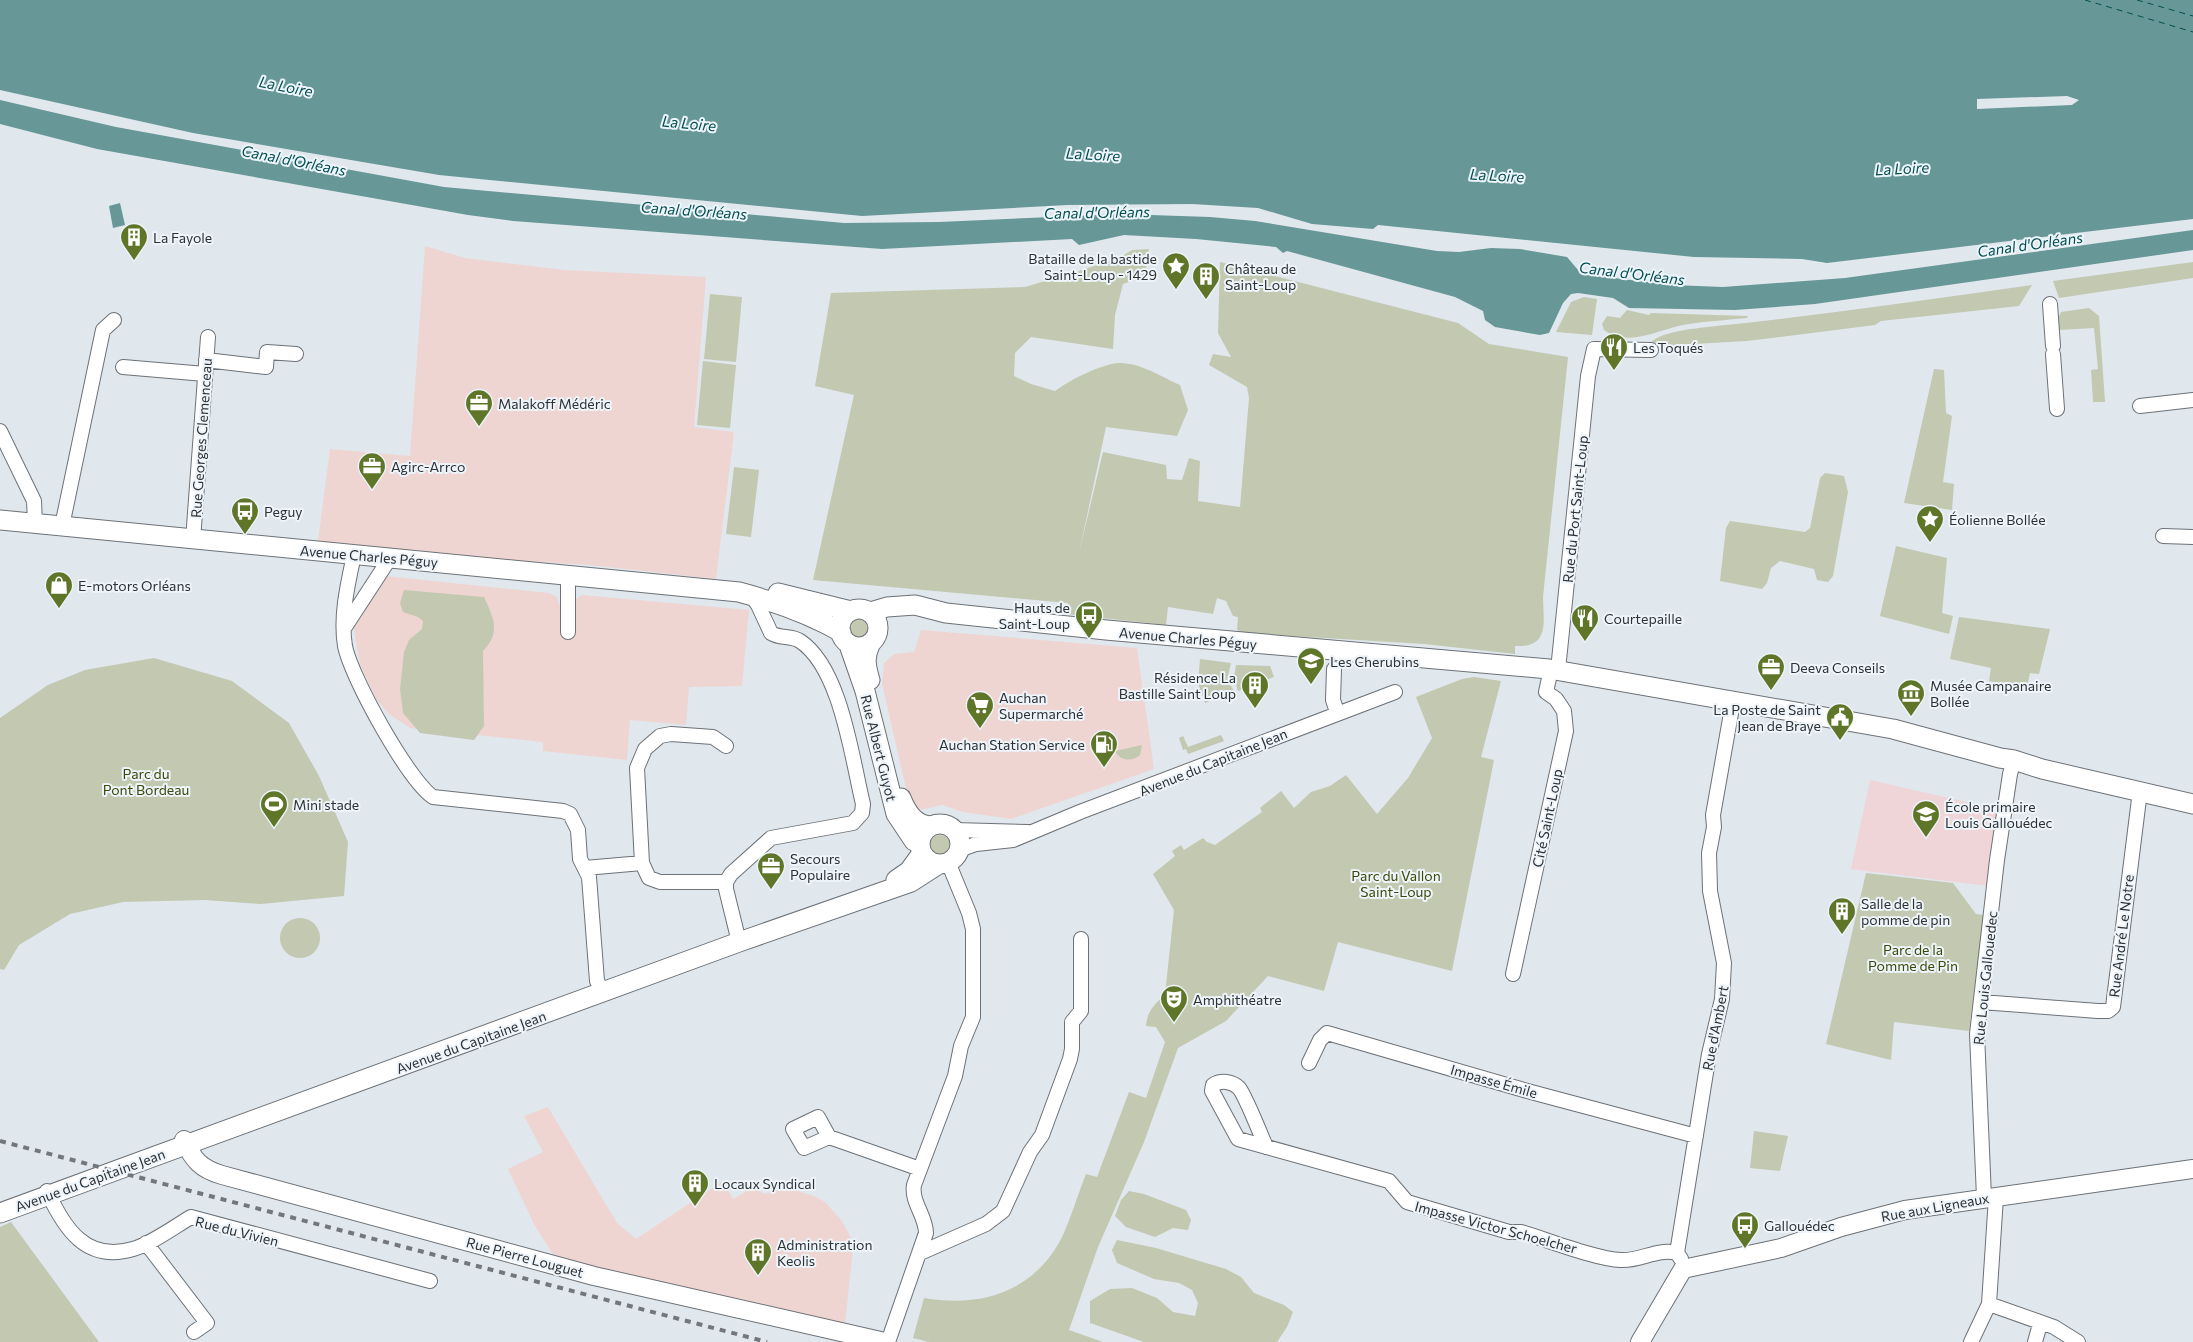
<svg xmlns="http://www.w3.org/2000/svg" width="2193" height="1342" font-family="Commissioner,sans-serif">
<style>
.commercial{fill:#efd5d2}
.education{fill:#efd4d8}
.green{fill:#c3c8b1}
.water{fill:#679797;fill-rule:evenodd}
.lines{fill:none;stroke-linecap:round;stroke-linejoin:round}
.ferry{stroke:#024f50;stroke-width:1;stroke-dasharray:6 5;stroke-linecap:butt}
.minor-casing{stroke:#6c7277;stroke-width:16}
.tertiary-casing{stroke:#6c7277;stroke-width:20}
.secondary-casing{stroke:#6c7277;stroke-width:21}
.minor{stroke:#fff;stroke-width:14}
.tertiary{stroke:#fff;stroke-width:18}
.secondary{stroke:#fff;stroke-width:19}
.rail{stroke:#73777b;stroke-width:4;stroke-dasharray:6 6;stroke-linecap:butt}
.labels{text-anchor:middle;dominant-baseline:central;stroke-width:4;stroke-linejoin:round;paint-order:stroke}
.poi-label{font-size:14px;fill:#2e3133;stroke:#edf4fa;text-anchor:start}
.street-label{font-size:14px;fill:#2e3133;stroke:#edf4fa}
.park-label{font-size:14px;fill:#3e4708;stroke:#edf4fa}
.water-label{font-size:15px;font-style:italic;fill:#024f50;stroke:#edf4fa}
</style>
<rect width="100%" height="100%" fill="#e0e7ed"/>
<path class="commercial" d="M425,246L465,258L565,270L706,277L694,427L734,432L716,579L590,565L524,561L318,541L330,449L410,456Z
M385,576L549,593L557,597L559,605L575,607L576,599L582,595L749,610L742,686L689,687L686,725L630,720L627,760L543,751V742L410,728L389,714L376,699L360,664L354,631V624Z
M921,630L1137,648L1154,769L1011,819L963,812L942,805L920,810L908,797L882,684L884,663L894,654L914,652Z
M548,1107L617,1223L636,1239L723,1181L733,1199L757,1185L763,1194L776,1191L794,1190L814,1196L825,1202L842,1221L850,1236L853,1248L845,1324L555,1258L534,1224L508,1169L543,1152L524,1116Z"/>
<path class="education" d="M1870,780L1975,804L1998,807L1988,886L1851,869Z"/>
<path class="green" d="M1149,249L1145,276L1123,284L1115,315L1113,349L1031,337L1015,353L1014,376L1031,384L1055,391C1070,380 1099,365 1118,363C1139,362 1162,377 1180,385L1188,410L1177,436L1106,427L1079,553L1103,452L1166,465L1167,479L1182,480L1189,458L1200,461L1198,501L1240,507L1249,398L1247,387L1209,365L1213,354L1231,357L1218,333L1220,262L1458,323L1489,344L1568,357L1543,597C1543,620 1551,648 1515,646V654L1424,644L1257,634V635L1241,634L1237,629L1238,617L1233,616L1226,601L1217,598L1213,614L1168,607L1166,625L1065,614L1068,603L813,580L854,395L815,386L831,293L1025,287L1076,272L1121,257L1132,250Z
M2193,262V278L2059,298L2053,281Z
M2032,285L2019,306L1881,321L1875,325L1747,341L1658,346H1653L1651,343C1659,331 1701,328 1716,326C1822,315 1927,300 2032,285Z
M710,294L742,297L736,362L704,359Z
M1584,297L1597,299L1592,335L1556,332L1571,302Z
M2089,308L2099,316L2105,402H2093L2091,370L2098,369L2094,328L2059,330L2058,318L2061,312Z
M1627,310L1649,315L1651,313L1748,316L1747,318C1728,320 1708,321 1689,324C1663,327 1629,349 1604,330L1602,324L1607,316L1620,318Z
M703,361L736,365L730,428L697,425Z
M1934,369L1944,370L1946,413L1952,416L1943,482L1954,484L1952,510L1904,503Z
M734,467L759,470L751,537L726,534Z
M1825,473L1844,476L1848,492L1833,576L1828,582L1817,580L1814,569L1780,561L1771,568L1767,583L1762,589L1720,581L1726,528L1730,521L1805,532L1810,528L1820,478Z
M1896,546L1947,558L1942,613L1953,616L1949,634L1880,616Z
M404,590L484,597C494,619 501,632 483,651L484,726L474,740L420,733L403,713L400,689L404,652L409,640L422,629L423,621L418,617L403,612L400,603Z
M1959,617L2050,629L2039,674L2030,673L2026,691L1989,681L1991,668L1950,659Z
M848 629a11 11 0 1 1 22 0a11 11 0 1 1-22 0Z
M154,658L232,681L289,723L319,776L348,842L344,896L261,904L205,900L123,902L70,914L19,945L4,970L0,969V718L48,685L85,670Z
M1200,659L1231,663L1227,680L1234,691L1205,703L1198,683Z
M1236,665L1270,666L1274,677L1238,691L1234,678Z
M1474,677L1501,681L1481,757L1494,760L1452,971L1338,942L1324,991L1268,976L1226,1021L1178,1048L1144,1142L1098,1247L1069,1330L1103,1342H929L913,1338L924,1298C982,1308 1036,1291 1063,1235C1072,1215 1078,1194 1086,1174L1097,1177L1129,1092L1146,1098L1165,1042L1156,1027L1146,1026C1147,1012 1154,1004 1165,995L1174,910L1153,874L1175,856L1172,851L1181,845L1184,850L1203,838L1207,842L1215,845L1262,812L1260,808L1281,791L1294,808L1311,792L1330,786L1346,775L1377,814L1408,778L1432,738L1416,697L1462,679Z
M1221,735L1224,741L1188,754L1186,749L1183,750L1179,738L1183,736L1188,747Z
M1142,745L1140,755C1132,762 1120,761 1115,751Z
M930 845a10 10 0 1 1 20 0a10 10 0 1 1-20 0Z
M1866,873L1953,883L1976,914L1984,915L1969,1031L1894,1022L1891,1060L1826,1044Z
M280 938a20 20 0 1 1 40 0a20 20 0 1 1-40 0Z
M1754,1131L1788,1136L1780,1171L1750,1168Z
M1129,1191L1144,1194L1186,1210L1191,1220L1188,1230L1173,1228L1155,1237L1126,1227L1115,1216L1121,1200Z
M11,1222L99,1342H0V1227Z
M1117,1240L1156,1248L1226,1269L1241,1277L1254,1293L1284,1305L1293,1312L1287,1327L1277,1342H1144L1090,1323V1301L1110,1289L1132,1288L1157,1298L1173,1312L1195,1316L1198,1303L1192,1290L1179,1283L1154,1279L1117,1263L1112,1250Z"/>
<path class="water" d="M0,0H2193V219L1827,263L1802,259L1694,257L1378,225L1373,229L1312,224L1258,208L1192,204L1067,205L862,216L439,175L193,133L0,90ZM2067,96L2079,100L2072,105L1977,109V99Z
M0,100L116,127L444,187L844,223L939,222L1121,214L1210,217L1255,221L1437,251L1459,252L1491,248L1520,249L1567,257L1578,270L1598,276L1672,285L1723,287L1845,278L2193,230V250L1815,304L1735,310L1629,308L1613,298L1578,293L1571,294L1563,303L1549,333L1540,335L1495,327L1485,320L1483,311L1455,297L1287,251L1283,253L1276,247L1196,239L1124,235L1079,245L1072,239L882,249L513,221L468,215L97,149L0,124Z
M120,203L125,225L113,228L109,206Z"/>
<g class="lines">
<path class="ferry" d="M2085,0L2193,32
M2137,0L2193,16"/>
<g class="minor-casing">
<path id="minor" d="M2050,304L2053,346
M2053,354L2057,409
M206,360L266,367L267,352L296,354
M123,367L205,374
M2140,406L2193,400
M0,431L34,501L35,523
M62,526L103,330L114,320
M2163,536L2193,537
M193,540L208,337
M354,555C348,583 340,616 345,646C351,677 408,780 433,797L563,811L570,814L578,830L580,859L589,877L597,981L604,993
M568,576V632
M345,627L390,558
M1334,669L1333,700L1337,712
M1558,670L1588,376L1594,349L1651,350
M954,830L1028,832
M959,850L976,844L1013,840L1080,812L1395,692
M585,868L642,863
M726,882H660L649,878L642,863L637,768L645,749L660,736L671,734L713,737L726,746
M739,942L726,889V882L731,874L771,838L853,823L862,813L863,804C852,759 841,668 800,641C791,635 780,639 771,633L758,605L751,595
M1513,974L1566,731L1564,711L1556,699L1546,692L1551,669
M1981,1002L2098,1011H2108L2113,1007L2140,791
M1309,1063L1320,1040L1327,1033L1531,1092L1696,1136
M829,1137L804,1148L793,1129L818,1117L829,1137L920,1169
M1266,1147C1261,1135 1245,1095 1239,1088C1232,1081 1221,1080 1213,1085L1212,1091L1238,1139L1389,1181L1407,1202L1509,1232H1521C1548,1240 1596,1259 1621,1260C1642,1261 1656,1248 1677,1253
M47,1191C64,1228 86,1263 133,1249C151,1244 174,1227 191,1217L430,1281
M1984,1197L1977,1034L1997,860L2010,774L2014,760
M146,1243L207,1323L194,1332
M920,1253L986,1224L1003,1211L1030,1152L1042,1135L1070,1059L1072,1049V1022L1081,1011V939
M1681,1259L1677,1253L1709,1054L1722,999L1724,963L1710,891L1709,853L1714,827L1713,815L1733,702
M1989,1304L2054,1327L2078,1342
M888,1342L926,1233C926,1216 911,1202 914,1185L955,1076L961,1046L973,1017V929L969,913L948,862
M1971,1342L1989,1304L1996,1197
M2035,1342L2040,1324"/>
</g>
<g class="tertiary-casing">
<path id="tertiary" d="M184,1140C193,1160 201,1169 222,1175L594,1276L885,1342
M1640,1342L1683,1269L1781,1248L1841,1227L1905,1210L2193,1169"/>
</g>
<g class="secondary-casing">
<path id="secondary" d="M0,520L739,592C776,602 808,613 841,632
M778,593L851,611
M840 628a19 19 0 1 1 38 0a19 19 0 1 1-38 0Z
M870,612L887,607L915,605L946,613L1106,630L1549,669L1893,729L2000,758L2014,760L2042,769L2193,804
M849,645L865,691L896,814L914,841L920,843
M870,645C864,657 866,667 870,680
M901,798C907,813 915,825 931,826
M920 844a20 20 0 1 1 40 0a20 20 0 1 1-40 0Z
M896,880L909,871L922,853
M0,1213L739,942L911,882L939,864"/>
</g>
<use href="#minor" class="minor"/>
<use href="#tertiary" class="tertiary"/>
<use href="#secondary" class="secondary"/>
<path class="rail" d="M0,1141L767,1342"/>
</g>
<defs>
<g id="building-pin" transform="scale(1.4375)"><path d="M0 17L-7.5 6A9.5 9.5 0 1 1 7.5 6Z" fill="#5f7628" stroke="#edf4fa"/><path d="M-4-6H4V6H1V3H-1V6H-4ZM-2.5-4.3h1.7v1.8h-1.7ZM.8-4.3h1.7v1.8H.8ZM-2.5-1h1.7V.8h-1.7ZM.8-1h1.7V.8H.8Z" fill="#fff"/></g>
<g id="sight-pin" transform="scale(1.4375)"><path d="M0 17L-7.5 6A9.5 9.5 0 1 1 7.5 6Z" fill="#5f7628" stroke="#edf4fa"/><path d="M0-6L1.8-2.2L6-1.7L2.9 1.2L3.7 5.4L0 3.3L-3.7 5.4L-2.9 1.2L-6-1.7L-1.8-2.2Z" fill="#fff"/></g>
<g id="restaurant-pin" transform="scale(1.4375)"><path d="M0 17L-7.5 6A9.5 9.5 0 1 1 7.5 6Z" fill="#5f7628" stroke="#edf4fa"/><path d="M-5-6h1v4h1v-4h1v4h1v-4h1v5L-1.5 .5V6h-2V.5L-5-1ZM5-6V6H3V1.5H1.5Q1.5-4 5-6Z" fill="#fff"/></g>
<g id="office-pin" transform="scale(1.4375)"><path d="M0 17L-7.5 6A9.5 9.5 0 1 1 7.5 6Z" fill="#5f7628" stroke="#edf4fa"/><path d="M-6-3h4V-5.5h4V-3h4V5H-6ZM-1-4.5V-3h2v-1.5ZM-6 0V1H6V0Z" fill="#fff"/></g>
<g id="bus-pin" transform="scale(1.4375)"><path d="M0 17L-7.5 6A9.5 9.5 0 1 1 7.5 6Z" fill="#5f7628" stroke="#edf4fa"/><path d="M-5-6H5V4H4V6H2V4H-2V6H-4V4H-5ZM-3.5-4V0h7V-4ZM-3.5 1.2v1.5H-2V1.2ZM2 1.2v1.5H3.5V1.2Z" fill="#fff"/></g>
<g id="shop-pin" transform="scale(1.4375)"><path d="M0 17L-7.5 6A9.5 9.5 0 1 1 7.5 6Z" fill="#5f7628" stroke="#edf4fa"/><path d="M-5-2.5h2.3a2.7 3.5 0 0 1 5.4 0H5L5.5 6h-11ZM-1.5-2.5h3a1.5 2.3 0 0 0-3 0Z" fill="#fff"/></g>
<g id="school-pin" transform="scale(1.4375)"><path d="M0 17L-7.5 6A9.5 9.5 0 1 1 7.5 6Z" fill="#5f7628" stroke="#edf4fa"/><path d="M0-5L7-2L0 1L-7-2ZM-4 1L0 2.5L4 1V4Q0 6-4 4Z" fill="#fff"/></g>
<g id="museum-pin" transform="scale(1.4375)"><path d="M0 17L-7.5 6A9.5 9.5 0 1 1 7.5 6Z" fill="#5f7628" stroke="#edf4fa"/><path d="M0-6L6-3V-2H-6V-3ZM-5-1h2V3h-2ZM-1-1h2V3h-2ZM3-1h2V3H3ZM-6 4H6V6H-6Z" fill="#fff"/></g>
<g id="supermarket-pin" transform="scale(1.4375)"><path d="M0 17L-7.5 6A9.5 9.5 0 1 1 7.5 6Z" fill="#5f7628" stroke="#edf4fa"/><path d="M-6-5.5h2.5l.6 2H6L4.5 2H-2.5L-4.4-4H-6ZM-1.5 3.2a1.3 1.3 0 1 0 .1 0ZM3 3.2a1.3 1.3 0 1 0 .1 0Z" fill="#fff"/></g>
<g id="civic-pin" transform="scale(1.4375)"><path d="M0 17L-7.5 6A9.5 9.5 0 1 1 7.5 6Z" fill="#5f7628" stroke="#edf4fa"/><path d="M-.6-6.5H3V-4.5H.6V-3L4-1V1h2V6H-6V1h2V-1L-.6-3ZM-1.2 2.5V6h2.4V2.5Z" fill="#fff"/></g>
<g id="fuel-pin" transform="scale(1.4375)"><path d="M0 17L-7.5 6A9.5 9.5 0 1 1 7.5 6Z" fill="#5f7628" stroke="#edf4fa"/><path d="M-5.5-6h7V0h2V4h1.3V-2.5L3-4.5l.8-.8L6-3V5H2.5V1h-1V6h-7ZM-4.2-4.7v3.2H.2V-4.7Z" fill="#fff"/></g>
<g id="stadium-pin" transform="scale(1.4375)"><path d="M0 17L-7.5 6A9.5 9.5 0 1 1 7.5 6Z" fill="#5f7628" stroke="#edf4fa"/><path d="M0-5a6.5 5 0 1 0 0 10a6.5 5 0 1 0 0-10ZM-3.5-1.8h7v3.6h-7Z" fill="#fff"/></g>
<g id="theatre-pin" transform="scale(1.4375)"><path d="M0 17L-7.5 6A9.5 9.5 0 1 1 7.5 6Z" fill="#5f7628" stroke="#edf4fa"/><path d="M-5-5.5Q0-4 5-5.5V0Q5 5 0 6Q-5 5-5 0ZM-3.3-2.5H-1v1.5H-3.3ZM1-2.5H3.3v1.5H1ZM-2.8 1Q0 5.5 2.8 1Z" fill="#fff"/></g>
</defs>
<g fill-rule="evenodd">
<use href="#building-pin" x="134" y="237"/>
<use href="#sight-pin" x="1176" y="266"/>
<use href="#building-pin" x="1206" y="276"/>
<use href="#restaurant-pin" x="1614" y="347"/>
<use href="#office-pin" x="479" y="403"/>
<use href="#office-pin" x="372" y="466"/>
<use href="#bus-pin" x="245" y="511"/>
<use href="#sight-pin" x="1930" y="519"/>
<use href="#shop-pin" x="59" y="585"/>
<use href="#bus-pin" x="1089" y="615"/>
<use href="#restaurant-pin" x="1585" y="618"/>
<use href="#school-pin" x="1311" y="661"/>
<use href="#office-pin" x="1771" y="667"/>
<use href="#building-pin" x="1255" y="685"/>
<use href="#museum-pin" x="1911" y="693"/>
<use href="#supermarket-pin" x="980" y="705"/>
<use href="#civic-pin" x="1840" y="717"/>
<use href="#fuel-pin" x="1104" y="744"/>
<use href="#stadium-pin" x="274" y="804"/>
<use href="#school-pin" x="1926" y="814"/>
<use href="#office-pin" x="771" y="866"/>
<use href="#building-pin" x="1842" y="911"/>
<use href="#theatre-pin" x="1174" y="999"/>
<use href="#building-pin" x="695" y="1183"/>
<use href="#bus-pin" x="1745" y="1225"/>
<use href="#building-pin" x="758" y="1252"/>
</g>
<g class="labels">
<g class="poi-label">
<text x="153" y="237">La Fayole</text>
<text x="1157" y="258" text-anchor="end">Bataille de la bastide<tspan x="1157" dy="16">Saint-Loup - 1429</tspan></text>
<text x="1225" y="268">Château de<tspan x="1225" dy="16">Saint-Loup</tspan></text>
<text x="1633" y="347">Les Toqués</text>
<text x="498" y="403">Malakoff Médéric</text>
<text x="391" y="466">Agirc-Arrco</text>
<text x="264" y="511">Peguy</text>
<text x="1949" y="519">Éolienne Bollée</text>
<text x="78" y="585">E-motors Orléans</text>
<text x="1070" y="607" text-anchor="end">Hauts de<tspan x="1070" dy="16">Saint-Loup</tspan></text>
<text x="1604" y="618">Courtepaille</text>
<text x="1330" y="661">Les Cherubins</text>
<text x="1790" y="667">Deeva Conseils</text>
<text x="1236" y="677" text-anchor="end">Résidence La<tspan x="1236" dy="16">Bastille Saint Loup</tspan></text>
<text x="1930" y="685">Musée Campanaire<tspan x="1930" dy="16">Bollée</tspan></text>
<text x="999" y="697">Auchan<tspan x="999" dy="16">Supermarché</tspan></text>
<text x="1821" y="709" text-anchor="end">La Poste de Saint<tspan x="1821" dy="16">Jean de Braye</tspan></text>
<text x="1085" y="744" text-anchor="end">Auchan Station Service</text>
<text x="293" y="804">Mini stade</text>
<text x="1945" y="806">École primaire<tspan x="1945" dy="16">Louis Gallouédec</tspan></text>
<text x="790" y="858">Secours<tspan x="790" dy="16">Populaire</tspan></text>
<text x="1861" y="903">Salle de la<tspan x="1861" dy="16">pomme de pin</tspan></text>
<text x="1193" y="999">Amphithéatre</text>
<text x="714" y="1183">Locaux Syndical</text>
<text x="1764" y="1225">Gallouédec</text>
<text x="777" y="1244">Administration<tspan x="777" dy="16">Keolis</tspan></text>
</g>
<g class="street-label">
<text transform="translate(201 438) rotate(-86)">Rue Georges Clemenceau</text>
<text transform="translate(1575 509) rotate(-84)">Rue du Port Saint-Loup</text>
<text transform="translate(369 556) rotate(5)">Avenue Charles Péguy</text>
<text transform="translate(1188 638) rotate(5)">Avenue Charles Péguy</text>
<text transform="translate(879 748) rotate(76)">Rue Albert Guyot</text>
<text transform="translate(1213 762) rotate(-22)">Avenue du Capitaine Jean</text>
<text transform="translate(1547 818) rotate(-78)">Cité Saint-Loup</text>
<text transform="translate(2121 936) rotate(-83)">Rue André Le Notre</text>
<text transform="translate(1985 978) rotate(-84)">Rue Louis Gallouedec</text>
<text transform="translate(1715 1028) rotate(-79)">Rue d'Ambert</text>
<text transform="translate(471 1042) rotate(-20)">Avenue du Capitaine Jean</text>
<text transform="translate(1494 1081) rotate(16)">Impasse Émile</text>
<text transform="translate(90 1180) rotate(-20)">Avenue du Capitaine Jean</text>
<text transform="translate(1935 1207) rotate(-10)">Rue aux Ligneaux</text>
<text transform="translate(1496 1227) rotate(15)">Impasse Victor Schoelcher</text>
<text transform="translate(237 1231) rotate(14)">Rue du Vivien</text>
<text transform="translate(525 1257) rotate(15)">Rue Pierre Louguet</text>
</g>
<g class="park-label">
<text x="146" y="773">Parc du<tspan x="146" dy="16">Pont Bordeau</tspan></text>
<text x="1396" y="875">Parc du Vallon<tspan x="1396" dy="16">Saint-Loup</tspan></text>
<text x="1913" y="949">Parc de la<tspan x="1913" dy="16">Pomme de Pin</tspan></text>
</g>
<g class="water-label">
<text transform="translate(286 86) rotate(11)">La Loire</text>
<text transform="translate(689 123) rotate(5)">La Loire</text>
<text transform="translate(1093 154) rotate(3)">La Loire</text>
<text transform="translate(294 160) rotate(11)">Canal d'Orléans</text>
<text transform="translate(1902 168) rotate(-3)">La Loire</text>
<text transform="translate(1497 175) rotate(3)">La Loire</text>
<text transform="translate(694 210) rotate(4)">Canal d'Orléans</text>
<text transform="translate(1097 212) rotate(-1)">Canal d'Orléans</text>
<text transform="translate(2030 244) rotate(-8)">Canal d'Orléans</text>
<text transform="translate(1632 273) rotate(7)">Canal d'Orléans</text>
</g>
</g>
</svg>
